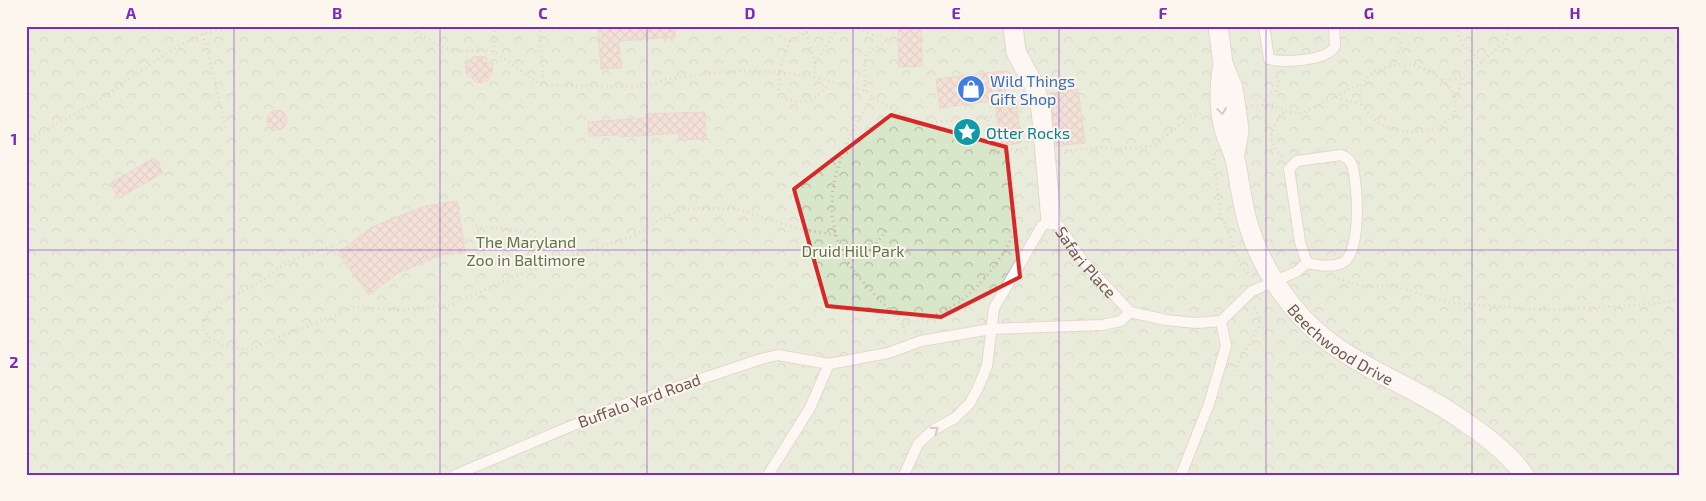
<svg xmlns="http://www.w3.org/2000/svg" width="1706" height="501" font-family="'Exo 2',sans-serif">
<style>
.park{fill:url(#park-crowns)}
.building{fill:url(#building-cross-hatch);stroke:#ddb5a6}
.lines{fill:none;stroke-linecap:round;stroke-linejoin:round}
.lane-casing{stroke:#cbb9b0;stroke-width:12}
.street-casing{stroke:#cbb9b0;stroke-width:21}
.path{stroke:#d1b2a7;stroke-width:3;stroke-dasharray:1 4;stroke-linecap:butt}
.lane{stroke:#fff;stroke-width:10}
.street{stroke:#fff;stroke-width:19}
.oneway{stroke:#aa9b95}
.marked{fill:none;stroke:#d62828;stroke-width:4;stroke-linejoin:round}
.grid{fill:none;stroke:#7b2cbf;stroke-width:1;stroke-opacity:0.55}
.labels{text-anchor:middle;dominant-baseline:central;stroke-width:4;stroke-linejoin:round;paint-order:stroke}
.shop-label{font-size:16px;fill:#366cbe;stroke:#fdf6ef;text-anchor:start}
.culture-label{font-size:16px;fill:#0d838f;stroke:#fdf6ef;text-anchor:start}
.park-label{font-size:16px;fill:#5b7649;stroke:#fdf6ef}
.street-label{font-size:16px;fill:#71584f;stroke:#fdf6ef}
.neatline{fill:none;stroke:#7b2cbf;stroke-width:2}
.grid-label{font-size:16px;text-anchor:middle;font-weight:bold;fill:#7b2cbf}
</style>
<defs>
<pattern id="park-crowns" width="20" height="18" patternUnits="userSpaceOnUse" patternTransform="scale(1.25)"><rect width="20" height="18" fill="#d8e6c9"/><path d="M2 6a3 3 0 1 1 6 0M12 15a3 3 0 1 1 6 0" fill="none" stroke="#b4bda6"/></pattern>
<pattern id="building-cross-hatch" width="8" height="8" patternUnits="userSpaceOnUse" patternTransform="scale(1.25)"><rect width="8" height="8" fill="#eccfc4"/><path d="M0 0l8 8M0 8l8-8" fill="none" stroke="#c4aba2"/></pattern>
</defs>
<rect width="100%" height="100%" fill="#faf1e9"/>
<path class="park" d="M26,26H1680V475H26Z"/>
<path class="building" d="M598,26H675V37L619,41L621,68L601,69Z
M898,29H921L922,66L899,67Z
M482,56L487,58V63H493L492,73L488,80L482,83L476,82L466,73V64L473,57Z
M1003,71L1006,99L940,108L936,79Z
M1078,89L1085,143L1056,146L1050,93Z
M1017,105L1021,143L1001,146L996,107Z
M267 120a10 10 0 1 1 20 0a10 10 0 1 1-20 0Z
M705,112L706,139L679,140V133L620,137V135L589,136L588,122L646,118V114Z
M154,158L163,173L119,198L110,183Z
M457,201L465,252L441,255L398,273L369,295L338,253L372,227L425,206Z"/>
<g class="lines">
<g class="lane-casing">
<g id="lane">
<path d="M1264,26L1269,59C1284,63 1328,61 1335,46L1334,26"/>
<path d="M455,475L614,408L761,359L778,355L829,364L888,353L921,341L991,329L1102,325L1121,321L1130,312"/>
<path d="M768,475L810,408L829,364"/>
<path id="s1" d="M904,475L918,444L933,430L955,418L970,403L978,388L987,366L994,308L1042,226L1051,220L1060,227L1082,260L1130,312L1166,320L1196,323L1221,321L1252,291L1296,272L1307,263C1317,265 1331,268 1342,263C1362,254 1358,184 1352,165C1350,160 1346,157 1341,155L1297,161L1289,169L1300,242L1307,263"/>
<path d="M1181,475L1209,404L1226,346L1221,321"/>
</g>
</g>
<g class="street-casing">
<g id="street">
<path d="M1013,26L1016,52L1034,85L1041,109L1051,220"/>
<path d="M1218,26L1223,64L1233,88L1236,108L1239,130L1235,154"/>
<path id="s2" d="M1223,64C1219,87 1218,109 1225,132C1229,144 1235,154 1237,168C1240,187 1243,208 1249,227C1262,269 1292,314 1328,341C1366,370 1412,387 1452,413C1477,430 1507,450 1524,475"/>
</g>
</g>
<path class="path" d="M408,26C423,37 441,49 460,51C472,52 484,47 495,53C513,62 524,78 544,85L647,87L666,79L732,71L779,72L815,77L865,91L872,97
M539,26L544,85
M854,26L866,33L888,39
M1455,26L1462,43L1482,62
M806,33L815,63V77
M203,34L226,129
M780,36L790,41L806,33L810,26
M790,41L779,72V97C802,105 814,104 829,83
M494,52V26
M815,63L839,26
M1391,66L1401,47L1398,26
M1442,80C1446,85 1452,90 1454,95C1468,134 1393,146 1367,112C1342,79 1388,59 1416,66C1426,69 1434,74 1442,80L1464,77L1505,42L1510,26
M865,91L864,67L866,55L888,39
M1335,97L1360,84
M1455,98L1464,77
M1263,105L1265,98L1276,91L1279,82L1275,73
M1252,106L1274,105L1285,111L1300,114L1334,97L1361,104
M26,141L93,104L173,49L203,34L233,26
M1006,151L1028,147
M1061,152L1102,147L1120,149L1153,146L1191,116L1203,113
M1213,154L1220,212L1241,265L1248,273
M1282,157C1265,138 1270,129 1285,111
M476,226L512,229L578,254
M332,246L287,262L262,281L226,300L208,313L202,328L210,338L224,346L248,350L355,307L403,310L451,305L528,271L633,236L664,217L684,209L733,208L796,228L835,235
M848,263L870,251L887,230
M1338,279L1366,287L1392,285L1449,303L1549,310L1639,305L1680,300
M903,325C948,314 971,299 998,261C1004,252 1013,238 1016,227C1020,203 1010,174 1006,151L992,153L988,117
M904,333L903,325C887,306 859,281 847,261C814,202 841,149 872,97L917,124L988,117L1025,111
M1234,371L1260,325V319L1254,305"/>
<use href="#lane" class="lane"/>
<use href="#street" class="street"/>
</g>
<defs><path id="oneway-chevron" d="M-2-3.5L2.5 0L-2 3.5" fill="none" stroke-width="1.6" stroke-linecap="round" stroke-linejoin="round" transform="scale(1.25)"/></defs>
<g class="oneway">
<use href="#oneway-chevron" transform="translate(1222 111) rotate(82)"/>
<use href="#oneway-chevron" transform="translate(935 430) rotate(-35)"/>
</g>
<path d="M0 0H1706V501H0ZM891,115L1006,147L1020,277L941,317L827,306L794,189Z" fill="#faf1e9" fill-opacity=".55" fill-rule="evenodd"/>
<path class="marked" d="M891,115L1006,147L1020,277L941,317L827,306L794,189Z"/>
<path class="grid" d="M234,26V475M440,26V475M647,26V475M853,26V475M1059,26V475M1266,26V475M1472,26V475M26,250H1680"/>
<defs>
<g id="shop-disc" transform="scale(1.4375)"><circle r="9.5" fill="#3f7fe0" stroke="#fdf6ef"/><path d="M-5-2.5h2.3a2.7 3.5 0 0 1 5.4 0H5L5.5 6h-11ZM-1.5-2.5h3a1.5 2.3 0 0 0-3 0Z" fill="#fff"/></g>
<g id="sight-disc" transform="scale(1.4375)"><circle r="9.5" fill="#0f9aa8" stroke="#fdf6ef"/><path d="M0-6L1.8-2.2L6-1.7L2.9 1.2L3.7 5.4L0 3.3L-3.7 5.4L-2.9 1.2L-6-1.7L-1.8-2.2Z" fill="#fff"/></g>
</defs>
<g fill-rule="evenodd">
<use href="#shop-disc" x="971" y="89"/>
<use href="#sight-disc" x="967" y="132"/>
</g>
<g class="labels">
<g class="shop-label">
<text x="990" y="80">Wild Things<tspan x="990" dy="18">Gift Shop</tspan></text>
</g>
<g class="culture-label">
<text x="986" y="132">Otter Rocks</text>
</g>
<g class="park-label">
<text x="526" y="241">The Maryland<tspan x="526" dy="18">Zoo in Baltimore</tspan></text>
<text x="853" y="250">Druid Hill Park</text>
</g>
<g class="street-label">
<text stroke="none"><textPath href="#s1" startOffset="361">Safari Place</textPath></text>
<text stroke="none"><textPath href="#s2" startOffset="320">Beechwood Drive</textPath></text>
<text transform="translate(639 400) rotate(-20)">Buffalo Yard Road</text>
</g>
</g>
<rect width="1706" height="501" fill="none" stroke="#fdf6ef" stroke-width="55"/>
<rect x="28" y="28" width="1650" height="446" class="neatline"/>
<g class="grid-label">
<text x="131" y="19">A</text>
<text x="337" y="19">B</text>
<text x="543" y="19">C</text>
<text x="750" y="19">D</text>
<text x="956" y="19">E</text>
<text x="1163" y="19">F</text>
<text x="1369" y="19">G</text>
<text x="1575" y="19">H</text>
<text x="14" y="145">1</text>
<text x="14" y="368">2</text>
</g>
</svg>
